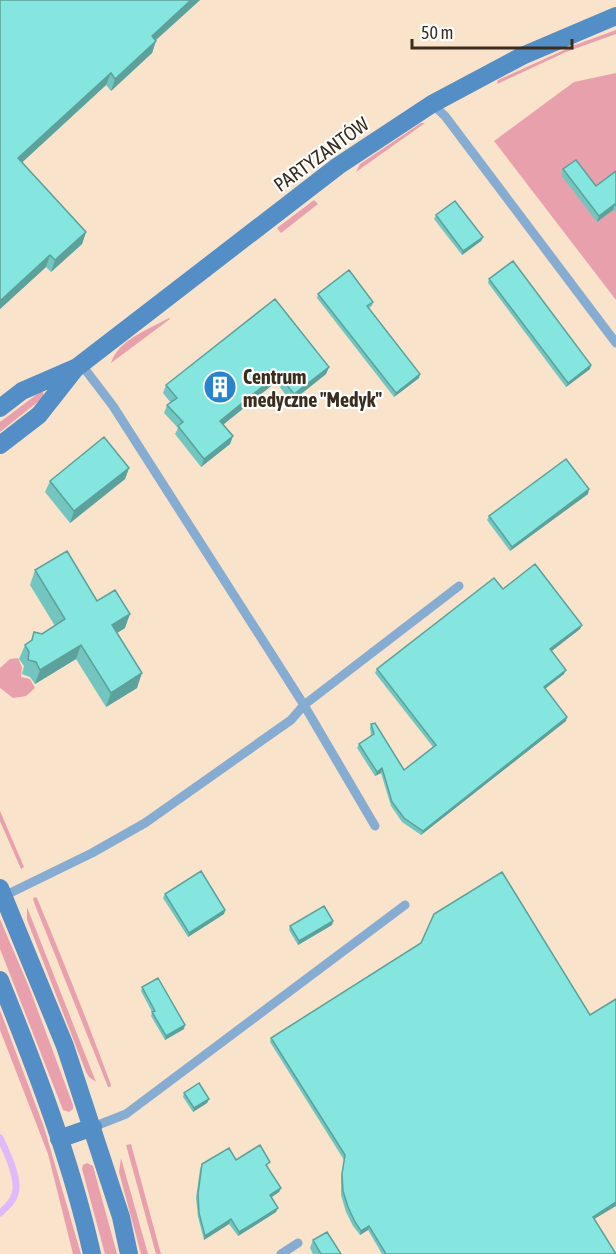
<svg xmlns="http://www.w3.org/2000/svg" width="616" height="1254" font-family="'Asap Condensed',sans-serif">
<style>
.green{fill:#e8a1ac}
.lines{fill:none;stroke-linecap:round;stroke-linejoin:round}
.stream{stroke:#ddbbfa;stroke-width:7}
.lane{stroke:#86acd2;stroke-width:9}
.secondary{stroke:#548ec6;stroke-width:18}
.wall{fill:#72c6bf}
.shaded-wall{fill:#5ca19b}
.building{fill:#84e6de;stroke:#5ca19b;stroke-width:1.5}
.labels{text-anchor:middle;dominant-baseline:central;stroke-width:4.5;stroke-linejoin:round;paint-order:stroke}
.street-label{font-size:20px;fill:#3b2d1d;stroke:#fff}
.poi-label{font-size:20px;font-weight:bold;fill:#3b2d1d;stroke:#fff;text-anchor:start}
</style>
<rect width="100%" height="100%" fill="#f9e3cb"/>
<path class="green" d="M616,30V34L566,52L497,84L498,80L575,45Z
M616,73V300L494,141L574,82Z
M421,123H425L356,172L360,164Z
M314,200L318,204L281,233L277,228Z
M169,318L170,319L111,363C118,340 149,329 169,318Z
M40,392H43L44,397L0,432V422Z
M18,658L22,667L21,677L30,679L35,688L26,696L13,698L0,688V668L10,659Z
M0,811L24,867L21,869L0,821Z
M35,897L37,898C63,960 88,1022 111,1085L110,1087H108L35,905L33,899Z
M27,907L96,1082L89,1077L86,1072L27,920Z
M0,919L29,987L73,1105V1109L69,1112L63,1110L0,949Z
M0,1010L44,1127L81,1254H73L48,1154L0,1030Z
M131,1144L161,1254H156L126,1145Z
M121,1158L148,1254H141L119,1172Z
M87,1163L93,1166L117,1254H105L82,1169L83,1165Z"/>
<g class="lines">
<path class="stream" d="M0,1138C6,1151 20,1179 15,1194C13,1202 6,1208 0,1213"/>
<path class="lane" d="M432,104L445,116L616,343
M375,826L304,705L459,586
M4,896L92,853L145,823L291,720L304,705L113,406L81,364
M93,1127L126,1114L405,905
M281,1254L298,1243"/>
<path class="secondary" d="M0,408L22,391L75,368
M0,445L39,415L76,368L338,166L432,104L522,56L616,16
M0,888L65,1046L121,1217L129,1254
M0,980C36,1069 71,1160 92,1254
M59,1139L93,1127"/>
</g>
<path class="wall" d="M0,0H200L156,40L152,53L111,91L106,85L22,162L86,232L82,244L51,272L46,267L0,309Z
M563,169L596,186L616,171V210L614,212L613,210L597,222L561,175Z
M436,215L483,237L481,241L462,255L434,219Z
M489,279L591,365L590,369L566,387L488,283Z
M318,294L373,302L372,306L369,308L419,378L394,397L317,298Z
M329,367L326,374L291,402L276,382L223,424L233,436L230,444L201,467L175,434L178,428L164,413L167,405L171,403L163,393L166,385Z
M129,468L125,479L70,523L45,492L50,481Z
M588,494L510,551L487,520L489,516Z
M35,570L97,601L125,628L117,633L137,688L106,707L76,659L35,684L30,677L22,674L24,666L19,659L25,645L31,641L34,632L42,634L55,626L30,585Z
M503,589L580,629L551,651L564,674L545,689L566,721L421,835L402,822L391,806L381,773L375,776L357,748L359,744L371,735L370,728L371,724L404,770L433,747L375,673L377,669Z
M165,894L225,910L224,914L188,937L163,898Z
M333,921L332,925L298,945L289,930L290,926Z
M142,987L184,1029L165,1040L151,1016L152,1012L141,991Z
M271,1038L594,1219L616,1254H382L368,1230L360,1235L353,1226L346,1212L341,1195V1178L344,1160L270,1042Z
M184,1093L209,1099L207,1103L193,1112L183,1097Z
M236,1160L269,1166L267,1167L281,1188L279,1192L271,1197L276,1212L238,1236L229,1224L204,1240L198,1217L196,1198L200,1169L202,1164Z
M313,1240L341,1254H313L310,1248Z"/>
<path class="shaded-wall" d="M191,0H200L147,48L152,36Z
M156,41L152,53L111,91L115,79Z
M111,73L106,85L14,170L18,158Z
M615,204L613,210L597,222L599,216Z
M86,232L82,244L51,272L55,260Z
M483,237L481,241L462,255L463,251Z
M50,255L46,267L0,309V301Z
M591,365L590,369L566,387L568,383Z
M329,367L326,374L291,402L294,394Z
M278,374L276,382L218,429L220,421Z
M420,374L419,378L394,397L396,393Z
M233,436L230,444L201,467L204,459Z
M129,468L125,479L70,523L74,511Z
M589,489L588,494L510,551L512,547Z
M130,614L125,628L107,639L112,625Z
M582,625L580,629L548,654L550,649Z
M81,645L76,659L35,684L40,670Z
M566,670L564,674L542,691L544,687Z
M142,673L137,688L106,707L111,693Z
M567,717L566,721L421,835L423,831Z
M382,768L381,773L375,776L377,772Z
M225,910L224,914L188,937L189,933Z
M333,921L332,925L298,945L299,941Z
M185,1025L184,1029L165,1040L166,1036Z
M209,1099L207,1103L193,1112L194,1108Z
M281,1188L279,1192L269,1199L270,1195Z
M616,1202V1206L591,1221L593,1217Z
M278,1208L276,1212L238,1236L239,1232Z
M231,1219L229,1224L204,1240L205,1236Z
M369,1226L368,1230L360,1235L361,1231Z"/>
<path class="building" d="M0,0H191L152,36L156,41L115,79L111,73L18,158L86,232L55,260L50,255L0,301Z
M576,160L596,186L616,171V206L615,204L599,216L563,169Z
M455,201L483,237L463,251L436,215Z
M513,261L591,365L568,383L489,279Z
M349,270L373,302L367,306L420,374L396,393L318,294Z
M275,299L329,367L294,394L278,374L220,421L233,436L204,459L178,426L183,422L167,405L177,398L166,385Z
M104,437L129,468L74,511L50,481Z
M566,459L589,489L512,547L489,516Z
M67,551L97,601L115,590L130,614L112,625L142,673L111,693L81,645L40,670L36,662L28,660L29,652L25,645L32,640L34,632L42,634L65,619L35,570Z
M535,564L582,625L550,649L566,670L544,687L567,717L423,831L404,818L392,802L382,768L377,772L359,744L374,734L371,724L375,723L404,770L436,745L377,669L494,578L503,589Z
M201,871L225,910L189,933L165,894Z
M502,872L590,1015L616,999V1202L593,1217L616,1254H386L369,1226L361,1231L355,1222L348,1207L343,1191L342,1174L345,1155L271,1038L421,943L434,914Z
M324,906L333,921L299,941L290,926Z
M158,978L185,1025L166,1036L152,1012L155,1011L142,987Z
M199,1083L209,1099L194,1108L184,1093Z
M260,1145L270,1162L266,1165L281,1188L270,1195L278,1208L239,1232L231,1219L205,1236L199,1213L198,1194L202,1164L229,1148L236,1160Z
M327,1232L341,1254H321L313,1240Z"/>
<defs>
<g id="building-disc" transform="scale(1.725)"><circle r="9.5" fill="#2783d0" stroke="#fff"/><path d="M-4-6H4V6H1V3H-1V6H-4ZM-2.5-4.3h1.7v1.8h-1.7ZM.8-4.3h1.7v1.8H.8ZM-2.5-1h1.7V.8h-1.7ZM.8-1h1.7V.8H.8Z" fill="#fff"/></g>
</defs>
<g fill-rule="evenodd">
<use href="#building-disc" x="220" y="387"/>
</g>
<g class="labels">
<g class="street-label">
<text transform="translate(321 154) rotate(-36)">PARTYZANTÓW</text>
</g>
<g class="poi-label">
<text x="243" y="376">Centrum<tspan x="243" dy="23">medyczne "Medyk"</tspan></text>
</g>
</g>
<path d="M412 39v9h160v-9" fill="none" stroke="#3b2d1d" stroke-width="3"/>
<text x="421" y="39" font-size="18" fill="#3b2d1d" stroke="#ffffff" stroke-width="4.5" paint-order="stroke">50 m</text>
</svg>
